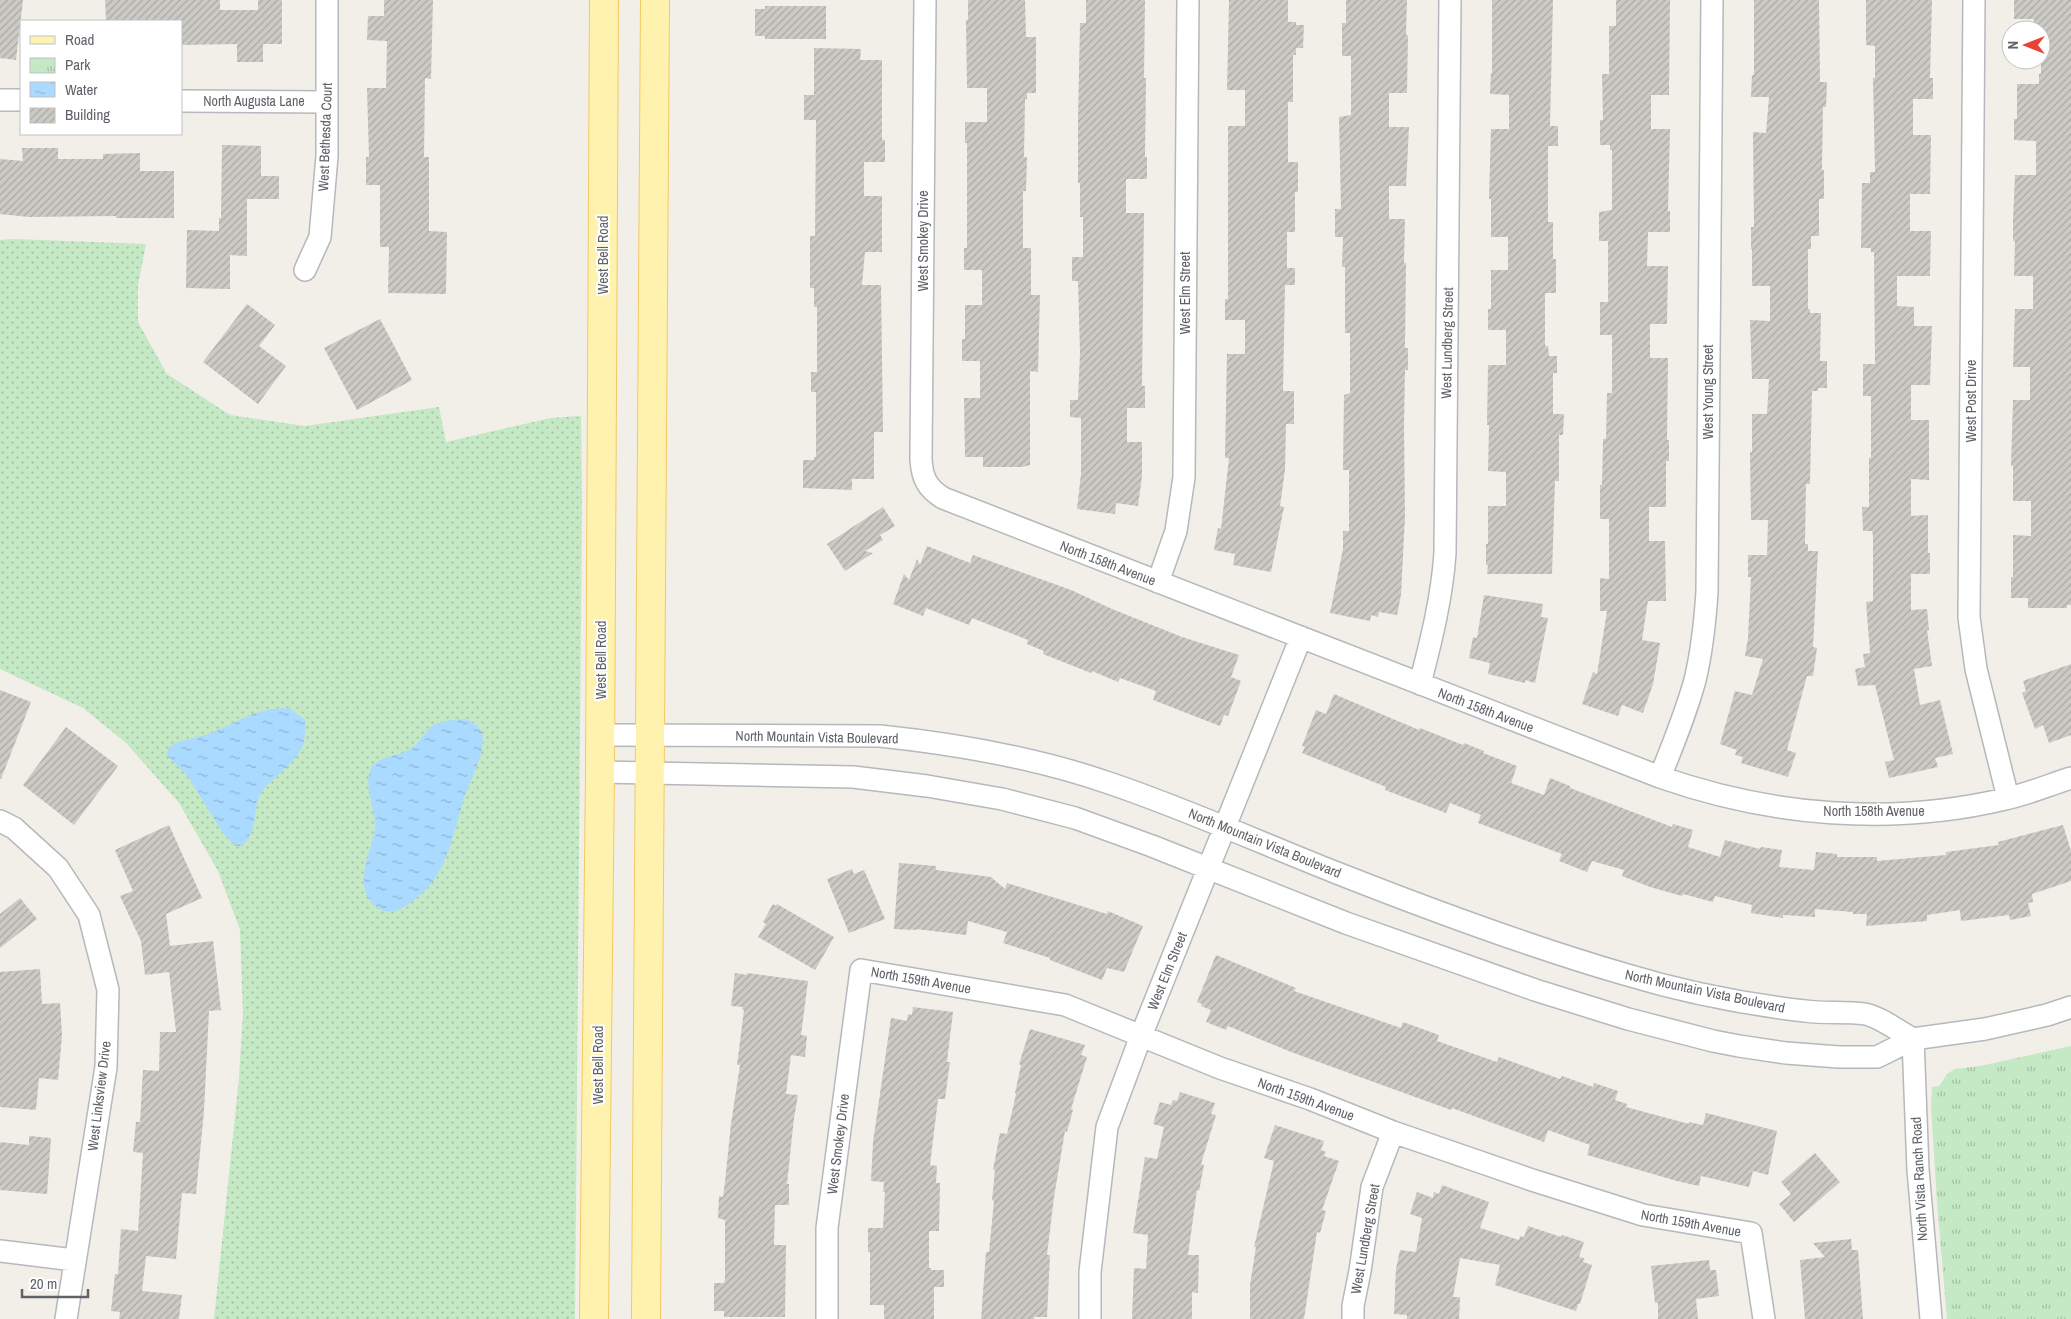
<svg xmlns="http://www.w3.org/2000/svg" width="2071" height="1319" font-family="'Archivo Narrow',sans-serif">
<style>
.grass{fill:url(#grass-dots)}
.park{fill:url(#park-tufts)}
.water{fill:url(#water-ripples)}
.building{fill:url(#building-hatch)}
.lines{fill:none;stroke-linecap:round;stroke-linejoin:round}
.minor-casing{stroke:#b5b8bc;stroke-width:24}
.major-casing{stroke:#f2c960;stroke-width:30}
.minor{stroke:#fff;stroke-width:21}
.major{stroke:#fff2af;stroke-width:28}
.labels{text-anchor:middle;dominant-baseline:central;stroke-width:4;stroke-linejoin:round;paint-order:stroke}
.street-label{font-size:14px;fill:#5f6368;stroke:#fff}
</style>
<defs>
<pattern id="grass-dots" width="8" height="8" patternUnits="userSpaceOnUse" patternTransform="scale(1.25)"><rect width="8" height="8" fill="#c5e8c5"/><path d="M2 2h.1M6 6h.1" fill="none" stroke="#a3c0a4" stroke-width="1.8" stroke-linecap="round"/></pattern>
<pattern id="park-tufts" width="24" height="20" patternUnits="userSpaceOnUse" patternTransform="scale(1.25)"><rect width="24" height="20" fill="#c5e8c5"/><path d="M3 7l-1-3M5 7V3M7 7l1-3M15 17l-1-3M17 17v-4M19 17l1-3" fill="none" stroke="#a3c0a4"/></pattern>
<pattern id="water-ripples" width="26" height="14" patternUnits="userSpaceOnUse" patternTransform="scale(1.25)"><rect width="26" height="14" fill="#aadaff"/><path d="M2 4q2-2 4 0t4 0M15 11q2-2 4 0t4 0" fill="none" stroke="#8eb4d2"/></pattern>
<pattern id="building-hatch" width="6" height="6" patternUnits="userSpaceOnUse" patternTransform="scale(1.25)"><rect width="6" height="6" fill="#cccac5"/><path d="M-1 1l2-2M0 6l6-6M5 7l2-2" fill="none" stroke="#a9a8a4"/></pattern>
</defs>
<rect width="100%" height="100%" fill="#f1efe8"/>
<path class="grass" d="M14,239L146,244L138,285V322L167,374L230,415L305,426L439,407L446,442L551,418L581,416L582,499L575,1319H214L239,1078L243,1014L240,930L218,871L179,803L126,743L83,708L0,669V240Z"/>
<path class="park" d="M2071,1046V1319H1947L1937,1202L1931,1106L1932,1087L1939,1086L1947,1074L1955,1069L1980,1066Z"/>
<path class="water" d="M289,708L305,720C307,749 298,757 277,776C272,781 265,786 261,793C251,812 260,827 242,846H236L223,833L187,775L167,755L168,749L175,743L212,733L250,715L271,709Z
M465,719C472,722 480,725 482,733C486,753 470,780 464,798C456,825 448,865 429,886C414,902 389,925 370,901C365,893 363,885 364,876C365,859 373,844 375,828C376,809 364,789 370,771C375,755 400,757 412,748C420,743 424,732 432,726C442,720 454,720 465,719Z"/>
<path class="building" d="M0,0H23L16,60L0,58Z
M105,0H220V10H258V0H282V44H263V62H237V44L181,45V21H106Z
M384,0H433L431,79L425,78L424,157H429V231L447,232L446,294L388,293L389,247H380V185H366V157H369L367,88H386L387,41L367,40L368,16H384Z
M968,0H1025L1026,37H1036V93H1027V99H1025L1024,157H1027L1026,191H1023V248H1031V295H1040L1038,372L1030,371V465L1022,467H983V457H965L964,398H980V361H962V339H965V305H982V270H964V248H967V143H965V122H987V88H967L966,20H968Z
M1086,0H1145L1144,78H1146L1145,157H1147V179H1126V213H1144L1142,386H1145V408H1127V442H1142V476L1138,506L1116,503L1115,514L1077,509L1081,474V418L1070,417V400H1078L1080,353L1078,281H1072V257H1083V217H1080V183H1078V119L1080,23H1086Z
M1229,0H1288V22H1296V25H1304L1303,48H1296V55H1293V102H1288V162H1298V192H1295V232H1287V268H1295V285H1285L1283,391H1294V424H1286L1285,470L1280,506L1284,507L1271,572L1233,565L1235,554L1214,550L1218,528L1221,529L1229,458H1225L1227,354H1245V320H1225V299H1228V126H1245V90H1227Z
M1346,0H1407L1406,35H1408L1407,93H1389V127H1409L1406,186H1389V219H1405L1404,263H1406L1405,348H1408V370H1405L1404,424L1405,516L1401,595L1397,615L1379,612L1378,617L1371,615L1370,621L1330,613L1343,549V531H1349V470H1343L1344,395L1350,393V333H1345V267H1342L1343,237H1335V209H1341L1339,117L1351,115V56H1342V23H1346Z
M1492,0H1553L1550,126H1558V146H1548V222H1553V259H1556V293H1545V346H1548L1549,356H1557V373H1553V414H1564L1563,435H1559V481H1555L1552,574H1487L1488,565H1486V544H1488V506H1506V472L1488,471L1489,425H1487L1488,365H1506V330H1488V309H1491V270H1508V237H1491V199H1489L1491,129H1509V95L1490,94L1491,73H1492Z
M1616,0H1670L1669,95H1651V129H1670L1668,211H1670V232H1648L1647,266H1668L1667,324H1650V358H1668L1667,440H1669V461H1666V507H1649V541H1665L1666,601H1648L1647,606L1642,640L1660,643L1653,684L1643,713L1622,705L1618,716L1582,704L1593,672L1597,674L1607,611H1600V578L1609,579V519H1600V485H1602L1603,439H1606L1607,393H1612V335H1600V302H1608V241H1599V212L1612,210V150H1610V145H1600V120H1603L1602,74H1609V26H1616Z
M1754,0H1819L1820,82H1827L1826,107H1823L1822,170H1824V199H1819V236H1811V249H1808V309H1810V313H1821L1820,361H1827V388H1818V391H1812L1810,484H1806L1805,544H1808V551H1818L1813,647L1817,648L1813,676H1807L1787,750L1796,753L1788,777L1741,763L1743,757L1735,755L1737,750L1720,744L1735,691L1752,695L1763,659L1745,656L1748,638L1751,577H1748V555H1767L1768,520H1751L1750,452H1752V414H1767L1769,379H1752L1750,320L1770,321V286H1752V249H1751V227H1754L1753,132L1766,133L1769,97H1751L1752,75H1754Z
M1866,0H1932L1930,78H1933V99H1913V135H1931L1930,194H1910V231H1931L1930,276H1897V306L1914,307V326H1932L1930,385H1911V420H1929V480L1911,479V516L1928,515V553H1930V574H1911V610L1927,609L1929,630H1927L1932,666L1914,669L1920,705L1940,700L1953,754L1935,758L1938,767L1889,778L1885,762L1894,760L1875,685L1858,686L1855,669L1865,667L1863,654L1870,653L1866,602L1873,601V536L1872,531H1863L1862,507H1869V458H1871V396H1863V364H1875L1874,252H1871V248H1861L1862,183H1870V172H1875L1873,78H1875V46L1866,45Z
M2014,0H2071V605H2067V608H2028V598H2011V577H2013V535L2031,536V501H2013V466H2011L2013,400H2030V367H2013L2015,309H2033V276H2014L2015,241H2013V220L2015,175H2036V141L2014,140V119H2017V84H2039V74H2041V30H2034V19H2014Z
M765,6H826V39H765V36H755V9H765Z
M814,48L861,49L860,60H882V140H885V162H864V196H882V252H865L862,285H881L883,432H874V479H852V490L803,488V460H814V457H816V392H811V372H817V307H814V288H810V236H815L816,120H804V95H814Z
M222,145L261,146V176H279V199H247V256L230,255V289L186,288L187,230L219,231V218H221Z
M22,148H58V159H103V154L140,153V171H174V218H116V216L29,217L0,214V159L23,161Z
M247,304L275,325L259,346L286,366L258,404L203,362Z
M380,319L412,380L357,410L324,348Z
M883,507L895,526L880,535L883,540L865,551L873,553L845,571L827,544Z
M927,546L970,563L973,555L1071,590L1112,609L1182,637L1239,655L1231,677L1241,681L1228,716L1224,715L1220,726L1153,700L1156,691L1120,678L1118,682L1092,671L1091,673L1043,654L1044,651L1027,644L1028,640L972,618L969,625L926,608L923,616L893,604L904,574L909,580L917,559L920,565Z
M1484,595L1543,604L1541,617L1548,618L1535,683L1525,680V683L1488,674L1490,663L1469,658L1473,637L1477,638Z
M2071,664V735L2049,743L2043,725L2035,729L2022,693L2026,691L2023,681Z
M0,690L31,702L1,779H0Z
M1334,694L1419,730L1420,728L1463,745L1464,743L1484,751L1483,753L1517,766L1511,783L1544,795L1550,778L1570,786V788L1672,827L1673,824L1693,830L1688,847L1720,857L1725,840L1760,849L1761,847L1782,850L1779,867L1814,870L1816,852L1837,854V857H1877V861L1946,855V852L1999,845L1998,842L2063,825L2071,851V881L2032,894L2033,902L2028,903L2031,916L2010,920L2009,915L1961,921L1960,910L1927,915V921L1866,926L1867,914H1853V912L1815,909V917L1783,915V918L1751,913L1752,905L1715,896L1713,902L1683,894L1682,896L1650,887L1622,876L1624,870L1592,861L1587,872L1559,861L1562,854L1478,823L1481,815L1450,803L1446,813L1385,790L1386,787L1302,753L1305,747L1302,746L1316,710L1326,714Z
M66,727L118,766L74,825L23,785Z
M169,825L202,898L166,914L170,946L213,941L221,1010L209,1011L204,1111L196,1194L182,1193L176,1259L146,1256L142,1291L182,1295L179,1319H119L120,1312L111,1311L115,1274H118L121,1229L138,1231L143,1153L133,1152L136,1122H140L143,1070L159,1071L160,1032H176L169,972L145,975L141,941L120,896L133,891L115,850Z
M899,863L936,866V870L991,877L1005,889L1007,883L1107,914L1108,911L1143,926L1124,972L1107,968L1102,980L1050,960V958L1003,943L1007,932L968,921L966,935L916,929V930L894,929Z
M852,869L854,874L864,870L885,919L849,933L827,879Z
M20,898L37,919L0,948V914Z
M773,904L776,906L777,904L834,937L815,970L758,937L766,924L763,922Z
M1216,955L1296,988L1294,991L1401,1028L1403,1022L1439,1035L1437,1041L1497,1062L1499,1057L1560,1079L1562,1076L1593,1087L1594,1083L1618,1091L1615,1100L1627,1104L1626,1107L1689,1124V1122L1703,1125L1706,1113L1777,1131L1768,1175L1753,1171L1749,1187L1701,1176L1699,1186L1677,1181L1587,1155L1590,1145L1548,1130L1544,1142L1452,1108L1451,1110L1291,1052L1228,1026L1226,1030L1206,1022L1211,1010L1201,1006L1202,1004L1197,1002Z
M40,969L42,1004L60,1003L62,1035L58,1080L39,1078L36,1110L0,1107V972Z
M735,973L747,975V973L808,981L801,1035L807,1036L805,1057L791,1055L786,1094L798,1095L794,1118L787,1184H789V1205H775L774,1245H786L785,1317H724V1311H714V1283H724L725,1280V1220L718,1218L719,1196L723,1197L725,1182L731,1124L740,1065H737L744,1010H742L743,1007L731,1006Z
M913,1007L953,1012L947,1062H950L945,1099H938L930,1165L937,1166L936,1183H940L939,1231H929V1268H931V1270H944V1287H934V1319H884V1305H870V1252H868V1228H883L885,1192H883L884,1182L871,1181L873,1142L891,1018L907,1021L908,1014L912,1015Z
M1030,1029L1085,1045L1081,1055L1087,1057L1071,1109L1073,1110L1067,1132L1065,1131L1054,1197L1047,1255H1050L1047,1317H1034V1319H981L986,1252H989L994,1201L992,1200L995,1170H993L1000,1133L1007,1134L1016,1094L1015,1093L1021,1065L1019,1064Z
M1180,1092L1215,1103L1211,1114L1216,1115L1201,1164L1204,1165L1199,1191L1197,1190L1188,1255H1199L1198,1293L1192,1292V1319H1132L1134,1268L1146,1269L1148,1235L1133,1233L1145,1157L1157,1159L1164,1127L1153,1124L1160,1102L1171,1105L1173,1100L1177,1101Z
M1275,1125L1324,1141L1321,1150L1326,1152L1324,1156L1339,1161L1322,1210L1326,1211L1320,1233L1317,1232L1304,1319H1250V1285L1256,1247H1254L1274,1161L1264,1158Z
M29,1136L51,1138L47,1194L0,1190V1142L29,1145Z
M1815,1153L1840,1182L1794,1222L1779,1204L1791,1194L1781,1182Z
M1442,1185L1489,1202L1480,1228L1519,1240L1520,1236L1524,1237L1528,1226L1561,1237L1562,1235L1584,1242L1579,1257L1584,1258L1583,1262L1592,1265L1580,1304H1578L1576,1311L1495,1285L1500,1265L1460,1258L1453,1297H1460L1459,1319H1407V1315L1394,1314L1396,1269L1400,1250L1416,1252L1422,1218L1410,1214L1417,1192L1433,1198L1434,1192L1439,1194Z
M1851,1239L1852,1250H1858L1863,1319H1805L1800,1260L1825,1257L1813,1243Z
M1709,1260L1710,1270H1716L1719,1296L1696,1299L1698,1319H1658V1303H1655L1651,1266Z"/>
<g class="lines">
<g class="minor-casing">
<path id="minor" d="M925,0L921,459C922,478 927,488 943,498L1660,777C1771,816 1891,826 2005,799C2028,794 2049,785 2071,778
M1974,0L1969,617L1976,669L2008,798
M0,100H21
M181,101L327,102
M305,270L320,237L327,156V0
M1158,582L1176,531L1184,477L1188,0
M1420,684C1431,641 1442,598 1445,553L1450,0
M600,735L880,736C957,744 1036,758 1109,783C1186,809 1261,843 1337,873C1431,910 1527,946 1624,974C1683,992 1744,1004 1805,1011C1825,1014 1846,1011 1865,1014C1878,1016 1900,1032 1913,1039
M600,772L853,777L927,786L1002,799L1075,818L1152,846L1346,923L1535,990L1628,1019L1713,1041L1739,1046L1786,1053L1839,1057H1877L1913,1039L1985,1029L2047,1015L2071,1007
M1660,777C1673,745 1686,713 1695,680C1702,651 1705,622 1707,592L1712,0
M0,821L14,828L58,868L89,915L108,990L106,1067L66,1319
M1913,1039L1918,1170L1931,1319
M0,1251L74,1260
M827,1319V1228L861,970L1065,1005L1220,1068L1310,1099L1393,1132L1532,1180L1643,1215L1751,1233L1764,1319
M1090,1319V1272L1107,1127L1141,1036L1301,637
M1353,1319V1306L1360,1271L1372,1187L1393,1132"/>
</g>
<g class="major-casing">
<path id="major" d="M594,1319L600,772L604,0
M646,1319L655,0"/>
</g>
<use href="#minor" class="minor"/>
<use href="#major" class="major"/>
</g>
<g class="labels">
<g class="street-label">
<text x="254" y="101">North Augusta Lane</text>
<text transform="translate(325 137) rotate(-88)">West Bethesda Court</text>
<text transform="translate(923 241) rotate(-90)">West Smokey Drive</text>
<text transform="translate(603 255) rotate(-90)">West Bell Road</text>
<text transform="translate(1185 293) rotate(-90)">West Elm Street</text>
<text transform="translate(1447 343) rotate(-89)">West Lundberg Street</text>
<text transform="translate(1708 392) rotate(-90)">West Young Street</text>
<text transform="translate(1971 401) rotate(-90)">West Post Drive</text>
<text transform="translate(1108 563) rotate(21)">North 158th Avenue</text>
<text transform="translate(601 660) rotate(-90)">West Bell Road</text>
<text transform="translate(1486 710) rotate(21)">North 158th Avenue</text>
<text transform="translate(817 737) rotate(1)">North Mountain Vista Boulevard</text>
<text x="1874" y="811">North 158th Avenue</text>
<text transform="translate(1265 843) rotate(22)">North Mountain Vista Boulevard</text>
<text transform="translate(1167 971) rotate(-68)">West Elm Street</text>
<text transform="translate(921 980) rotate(10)">North 159th Avenue</text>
<text transform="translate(1705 991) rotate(12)">North Mountain Vista Boulevard</text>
<text transform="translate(598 1065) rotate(-90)">West Bell Road</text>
<text transform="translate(99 1096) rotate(-83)">West Linksview Drive</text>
<text transform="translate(1306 1099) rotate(20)">North 159th Avenue</text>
<text transform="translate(838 1144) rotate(-83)">West Smokey Drive</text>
<text transform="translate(1919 1179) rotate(-93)">North Vista Ranch Road</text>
<text transform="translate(1691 1223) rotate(10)">North 159th Avenue</text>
<text transform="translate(1365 1239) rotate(-80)">West Lundberg Street</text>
</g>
</g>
<rect x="20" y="20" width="162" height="115" fill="#ffffff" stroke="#bfc1c3"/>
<rect x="30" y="36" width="25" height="8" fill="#fff2af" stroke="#bfc1c3"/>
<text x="65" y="45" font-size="15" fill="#5f6368">Road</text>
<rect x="30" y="58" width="25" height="15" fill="url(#park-tufts)" stroke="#bfc1c3"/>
<text x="65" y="70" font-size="15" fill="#5f6368">Park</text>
<rect x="30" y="82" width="25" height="15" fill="url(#water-ripples)" stroke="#bfc1c3"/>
<text x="65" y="95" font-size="15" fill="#5f6368">Water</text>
<rect x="30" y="108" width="25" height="15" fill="url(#building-hatch)" stroke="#bfc1c3"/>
<text x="65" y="120" font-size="15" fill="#5f6368">Building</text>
<g transform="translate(2026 45) rotate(270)"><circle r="24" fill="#ffffff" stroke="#bfc1c3"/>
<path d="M0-4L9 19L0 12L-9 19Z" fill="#ea4335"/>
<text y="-8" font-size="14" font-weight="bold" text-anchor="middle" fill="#5f6368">N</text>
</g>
<path d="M22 1289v8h66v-8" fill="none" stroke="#5f6368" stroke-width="2.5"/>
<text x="30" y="1289" font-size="15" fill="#5f6368" stroke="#ffffff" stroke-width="4" paint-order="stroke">20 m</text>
</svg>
